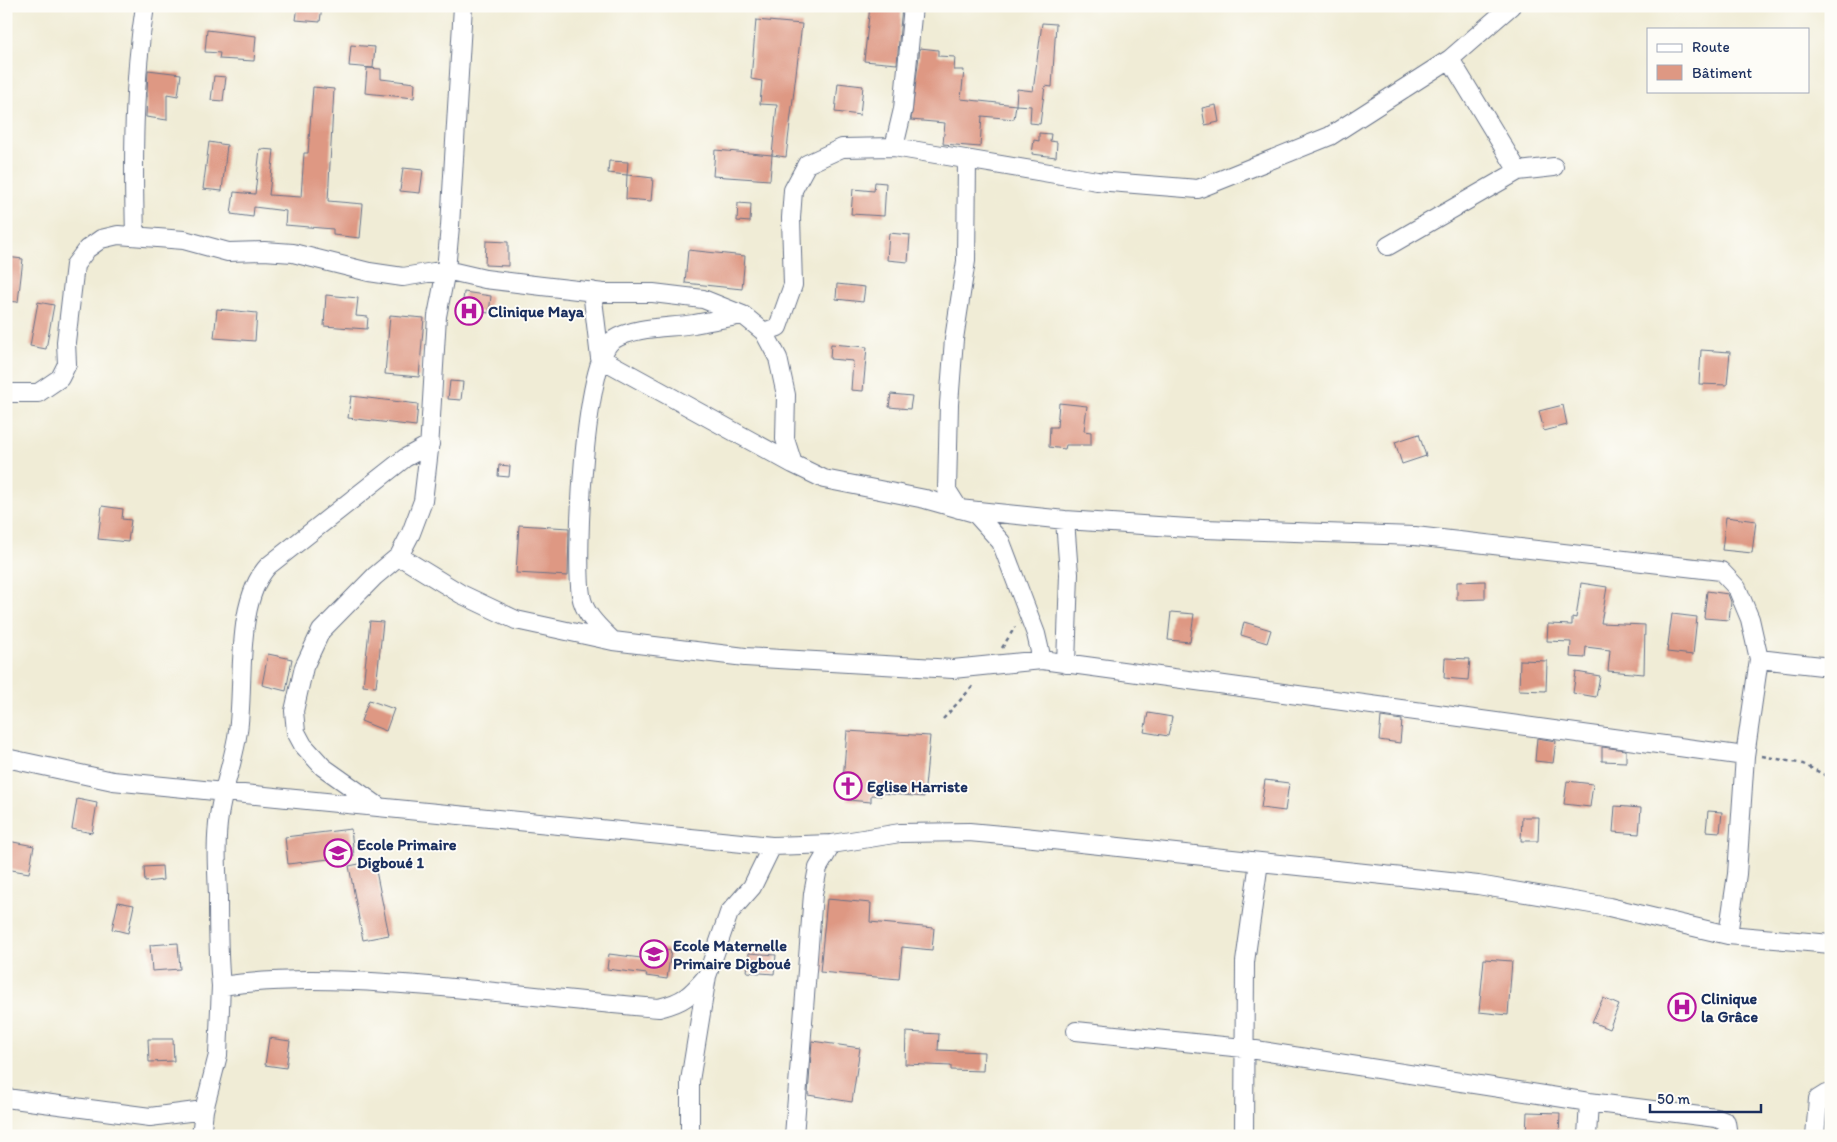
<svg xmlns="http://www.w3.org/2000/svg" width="1837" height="1142" font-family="Itim,sans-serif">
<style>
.building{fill:#de9883}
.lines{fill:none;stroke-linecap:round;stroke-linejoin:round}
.minor-casing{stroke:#667188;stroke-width:20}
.path{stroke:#667188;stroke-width:2.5;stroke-dasharray:4 4;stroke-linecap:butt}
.minor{stroke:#fff;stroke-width:18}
.labels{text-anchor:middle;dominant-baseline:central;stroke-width:4;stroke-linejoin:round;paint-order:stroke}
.poi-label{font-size:16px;font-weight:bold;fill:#1b2f5e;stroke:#fdfcf7;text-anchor:start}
</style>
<rect width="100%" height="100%" fill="#fdfcf7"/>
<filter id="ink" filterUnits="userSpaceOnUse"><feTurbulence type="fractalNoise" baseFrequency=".02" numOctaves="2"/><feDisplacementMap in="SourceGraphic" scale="10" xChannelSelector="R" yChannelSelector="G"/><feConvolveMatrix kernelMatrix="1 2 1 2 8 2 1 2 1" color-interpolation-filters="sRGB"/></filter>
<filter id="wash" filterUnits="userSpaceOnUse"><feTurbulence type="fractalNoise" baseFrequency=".0096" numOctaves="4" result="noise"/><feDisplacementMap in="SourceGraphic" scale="20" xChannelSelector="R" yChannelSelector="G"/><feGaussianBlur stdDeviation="1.12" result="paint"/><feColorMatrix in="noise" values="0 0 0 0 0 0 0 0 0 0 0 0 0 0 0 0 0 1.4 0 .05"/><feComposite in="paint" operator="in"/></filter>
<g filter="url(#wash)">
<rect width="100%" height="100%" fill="#f0ecd6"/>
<g id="blocks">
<path class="building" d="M298,6H322L320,22L296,20Z
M870,6H902L897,64L864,61Z
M756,20L802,24L786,157L772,155L777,105L760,104L762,81L751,79Z
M1042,23L1056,24L1052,87L1045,86L1040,124L1030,123L1031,106L1016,105L1017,89L1033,91Z
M207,30L256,36L254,61L219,59L220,53L205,52Z
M351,45L375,47L373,68L349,66Z
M920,48L938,50V56L955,57L954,70H964L961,99L1016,105L1014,119L982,116L980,147L943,144L945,123L911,120Z
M367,68L381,69V79L415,83L414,98L365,93Z
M148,70L181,74L178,96L167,94V120L146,117Z
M214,76L226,77L223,101L211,100Z
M838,83L863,86L860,115L835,112Z
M313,87L334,89L328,201L363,204L360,238L333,235V229L285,225L286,211L254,207L253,217L231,214L234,192L255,194L260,149L274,150L269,195L301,197L304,153H308Z
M1216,105L1219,122L1205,125L1202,108Z
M1039,133L1051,134L1050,141L1057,142L1056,157L1032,154L1034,140L1039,141Z
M209,142L227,145L222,191L203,189Z
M715,150L772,155L770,180L713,176Z
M609,161L628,162L627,175L608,173Z
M403,168L423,170L420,193L400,191Z
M627,175L653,178L651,201L626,199Z
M875,182L886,183L884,216L851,214L853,189L874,191Z
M738,203L751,204L750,222L737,221Z
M889,233L910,235L908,262L887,260Z
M486,241L508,242V266L485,265Z
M688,250L745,256L742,289L685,283Z
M6,257L23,259L18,302L6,301Z
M837,284L865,287L863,302L836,299Z
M464,292L491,296L489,313L462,309Z
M326,295L358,298L356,316L368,317L367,329L324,326Z
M38,302L54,305L46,349L30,346Z
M217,309L257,313L255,341L214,338Z
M390,315L424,318L419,377L385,374Z
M831,344L867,347L863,391L851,390L853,361L830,359Z
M1701,350L1730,352L1727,385L1699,384Z
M450,381L463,382L461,400L448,399Z
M891,394L912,396L910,409L889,407Z
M351,396L418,404L416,426L348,418Z
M1059,403L1087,406L1084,431L1091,432V445H1066L1065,449L1049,447L1050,427H1057Z
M1563,405L1567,425L1544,431L1539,411Z
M1419,434L1426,456L1402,464L1395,442Z
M499,465L510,466L509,477L498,476Z
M102,506L123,509L122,519L131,520L128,542L98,539Z
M1726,517L1756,521L1752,553L1722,550Z
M519,525L569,528L568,576L516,573Z
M1485,581V599L1457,600V582Z
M1581,583L1607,587L1601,623L1645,625L1644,674L1608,671L1610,650L1586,647L1585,658L1570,657L1571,642L1547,641L1548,624L1572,625V617L1576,618Z
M1707,591L1728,594L1731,602L1729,620L1704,618Z
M1171,612L1194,614L1190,642L1168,640Z
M1672,614L1697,617L1693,655L1667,652Z
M370,621L383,622L376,687L363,686Z
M1244,622L1271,630L1267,643L1241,635Z
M268,654L292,659L286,691L262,685Z
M1445,658L1470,659L1468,680L1444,678Z
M1520,660L1547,661L1546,691L1519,690Z
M1576,672L1600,676L1596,697L1573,693Z
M369,700L394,709L386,731L361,721Z
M1148,713L1172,717L1168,736L1144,732Z
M1381,717L1402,720L1400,743L1379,740Z
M847,731L930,736L924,797L881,793V796L871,795V802L848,800L849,793L842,792Z
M1537,738L1556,741L1553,763L1535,761Z
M1602,747L1626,750V762L1602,761Z
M1265,780L1289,783L1285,811L1261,808Z
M1567,781L1593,784L1590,807L1564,804Z
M77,799L97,803L92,833L72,829Z
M1615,806L1641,808L1639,834L1613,832Z
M1708,811L1722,812L1720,832L1706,831Z
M1522,817H1539L1538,841H1521Z
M351,829L354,856L288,864L285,837Z
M8,841L34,846L29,873L6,869Z
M374,861L389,935L363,940L349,866Z
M162,866L163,880L145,882L144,867Z
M827,899L871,903L870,922L934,928L932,950L902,947L899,979L820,972Z
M118,902L134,905L128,933L112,929Z
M178,943L180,969L152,971L150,945Z
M650,947L671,950L667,979L646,976L647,974L607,969L609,954L649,959Z
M749,953L776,955L774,974L747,972Z
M1484,959L1512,961L1508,1015L1479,1012Z
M1603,998L1619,1005L1609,1029L1592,1022Z
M906,1032L939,1034L938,1050L984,1052L983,1071L951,1070V1066L905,1064Z
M269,1038L290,1041L286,1068L265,1065Z
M148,1039H173L174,1061L149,1062Z
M812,1041L860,1048L852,1102L808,1095Z
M1527,1112L1560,1113L1559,1136H1526Z"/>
</g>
</g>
<g filter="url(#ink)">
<use href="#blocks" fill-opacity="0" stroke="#667188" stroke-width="1"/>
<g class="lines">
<g class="minor-casing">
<path id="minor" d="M1450,59L1518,171
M894,147L903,109L913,6
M967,160L966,261L954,339L949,404L947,490L959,509L1065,520L1204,529L1415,536L1721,571L1737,588L1750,619L1759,659L1745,756L1737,874L1728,935
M135,236C133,159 133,82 145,6
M1388,246L1518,171L1554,167
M592,291L600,358L793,464
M764,332L778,327L793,285L791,218L793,190L807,164L842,148L894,147L1097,181L1198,189L1330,136L1450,59L1511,6
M6,393H38L60,378L67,364L66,342L75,265L87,249L101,239L118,235L184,240L228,252L264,251L293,253L369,272L403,277L446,270L485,279L542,286L604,293H653L703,299L743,315L764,332L778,358L786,395L785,439L793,464L824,479L925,499L975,513L1001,542L1036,634L1042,660
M1065,520L1069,574L1066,664
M399,556L461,594L516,620L613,641L745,657L953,669L1042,660L1745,756
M613,641C600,628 584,615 581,595C575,559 584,357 613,340C635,326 669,328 694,324C710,321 726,318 743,315
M1759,659L1831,667
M6,758L113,781L772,846L832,844L900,833L969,832L1024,837L1478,885L1609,907L1728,935L1831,944
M378,806L323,767L303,745L296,732L294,711L304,667L321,631L375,576L399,556L411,533L423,501L429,450L437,316L446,270L450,226L463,6
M221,986C218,956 218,926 218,896C217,869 215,842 219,816C223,787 234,760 238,731C245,684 234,603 268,566L405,458L430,444
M1076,1031L1243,1048L1589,1102L1716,1118L1726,1122L1728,1136
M6,1098L150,1117L204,1110
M201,1136L204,1110L218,1055L221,986C276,978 332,979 387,983C478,988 568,1001 659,1008C684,1002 691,995 707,976
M690,1136V1081L707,976L729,913L752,887L772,846
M794,1136L813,894L818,868L832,844
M1244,1136L1245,962L1259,862
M1587,1136L1589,1102
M1815,1136L1818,1099L1826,1094H1831"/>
</g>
<path class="path" d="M1002,648L1015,627
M943,719L975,684
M1762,756L1803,764L1831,778"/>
<use href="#minor" class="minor"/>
</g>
</g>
<defs>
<g id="hospital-ring" transform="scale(1.4375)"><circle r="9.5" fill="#fdfcf7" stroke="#b5179e" stroke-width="1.5"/><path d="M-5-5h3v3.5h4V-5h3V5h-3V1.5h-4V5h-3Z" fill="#b5179e"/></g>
<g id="church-ring" transform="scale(1.4375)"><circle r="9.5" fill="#fdfcf7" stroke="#b5179e" stroke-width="1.5"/><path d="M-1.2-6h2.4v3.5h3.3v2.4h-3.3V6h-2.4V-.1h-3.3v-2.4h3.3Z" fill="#b5179e"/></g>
<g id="school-ring" transform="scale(1.4375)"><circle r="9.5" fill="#fdfcf7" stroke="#b5179e" stroke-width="1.5"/><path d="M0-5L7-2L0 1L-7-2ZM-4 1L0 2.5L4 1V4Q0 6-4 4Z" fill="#b5179e"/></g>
</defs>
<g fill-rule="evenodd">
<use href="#hospital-ring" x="469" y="311"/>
<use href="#church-ring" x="848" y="786"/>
<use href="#school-ring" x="338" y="853"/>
<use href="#school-ring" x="654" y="954"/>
<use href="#hospital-ring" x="1682" y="1007"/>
</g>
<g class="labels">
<g class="poi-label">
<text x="488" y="311">Clinique Maya</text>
<text x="867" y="786">Eglise Harriste</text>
<text x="357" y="844">Ecole Primaire<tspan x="357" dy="18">Digboué 1</tspan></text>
<text x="673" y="945">Ecole Maternelle<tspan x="673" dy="18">Primaire Digboué</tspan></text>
<text x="1701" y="998">Clinique<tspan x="1701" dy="18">la Grâce</tspan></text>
</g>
</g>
<rect width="1837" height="1142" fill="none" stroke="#fdfcf7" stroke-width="25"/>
<rect x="1647" y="28" width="162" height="65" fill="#fdfcf7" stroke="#a3aaba"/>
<rect x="1657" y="44" width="25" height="8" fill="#ffffff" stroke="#a3aaba"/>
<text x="1692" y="52" font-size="15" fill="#1b2f5e">Route</text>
<rect x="1657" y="65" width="25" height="15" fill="#de9883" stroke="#a3aaba"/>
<text x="1692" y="78" font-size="15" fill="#1b2f5e">Bâtiment</text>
<path d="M1650 1104v8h111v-8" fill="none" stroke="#1b2f5e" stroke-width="2.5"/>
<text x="1657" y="1104" font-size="15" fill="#1b2f5e" stroke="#fdfcf7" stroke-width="4" paint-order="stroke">50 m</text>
</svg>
